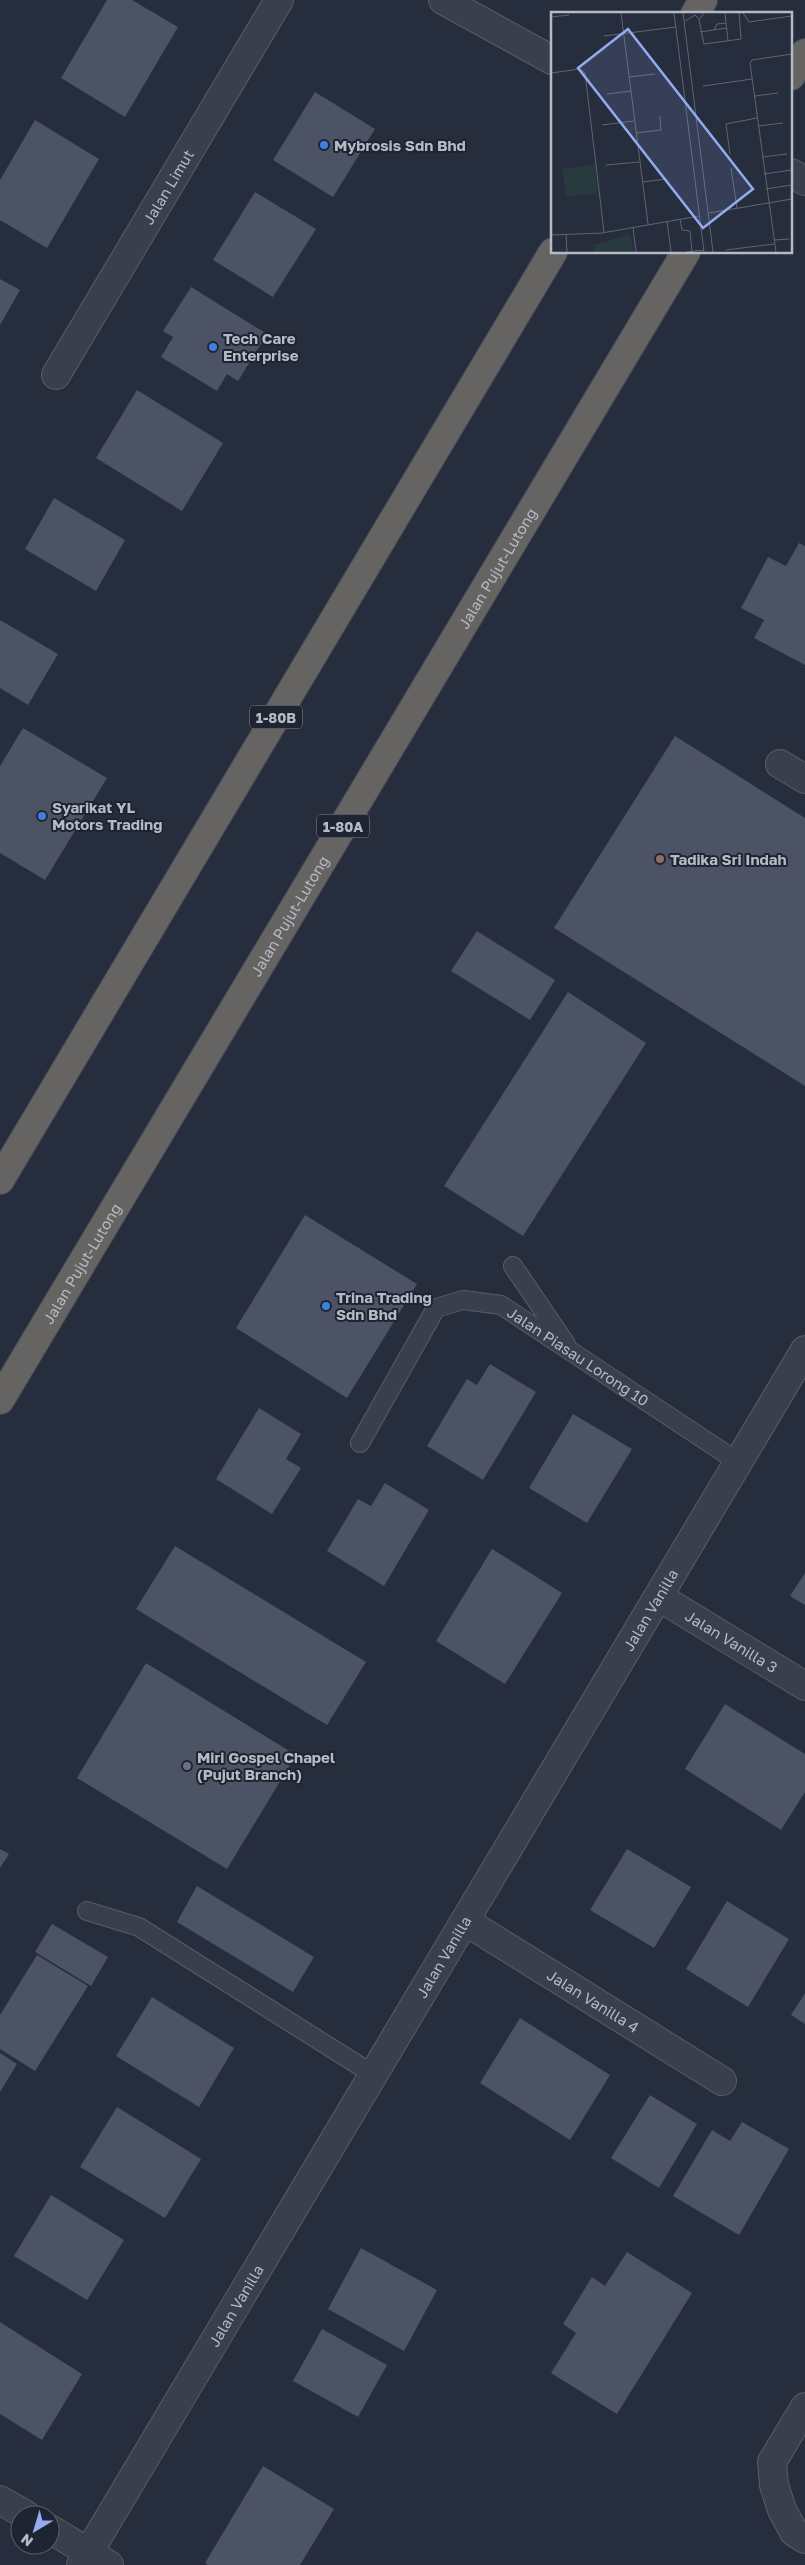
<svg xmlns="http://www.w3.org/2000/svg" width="805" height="2565" font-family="'Golos Text',sans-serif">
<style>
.building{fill:#4c5365}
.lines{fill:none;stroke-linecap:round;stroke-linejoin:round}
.service-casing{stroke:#585d6a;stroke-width:20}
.minor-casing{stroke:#585d6a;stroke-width:30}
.trunk-casing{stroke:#454a57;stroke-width:30}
.service{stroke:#3a3f4c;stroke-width:18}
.minor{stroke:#3a3f4c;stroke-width:28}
.trunk{stroke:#656462;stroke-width:28}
.shop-dot{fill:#3f7fe0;stroke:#1f2431;stroke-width:2}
.education-dot{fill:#8d6e63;stroke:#1f2431;stroke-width:2}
.worship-dot{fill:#6b7280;stroke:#1f2431;stroke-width:2}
.labels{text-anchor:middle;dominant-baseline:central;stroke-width:4;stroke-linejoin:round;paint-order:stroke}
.shield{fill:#1f2431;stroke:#898d9a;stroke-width:1}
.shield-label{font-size:14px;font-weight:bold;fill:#b6bac7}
.poi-label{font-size:15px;font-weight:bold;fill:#b6bac7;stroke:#1f2431;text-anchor:start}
.street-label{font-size:15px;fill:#b6bac7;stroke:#1f2431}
.inset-road{fill:none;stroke:#606574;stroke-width:1}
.view{fill:#93abf0;fill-opacity:0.15;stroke:#93abf0;stroke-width:2.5}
.inset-edge{fill:none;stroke:#b6bac7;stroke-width:2.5}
</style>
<rect width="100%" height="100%" fill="#262d3c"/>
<path class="building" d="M107,0H132L178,27L125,117L61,78Z
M315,92L375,129L333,197L273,160Z
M35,120L99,159L47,248L0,220V180Z
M255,192L316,229L273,297L213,260Z
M0,279L20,290L0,325Z
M191,287L267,334L238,381L227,374L217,391L161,357L173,337L163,331Z
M137,390L223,443L182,511L96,458Z
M54,498L125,540L96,591L25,549Z
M799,543L805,546V665L754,638L764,620L741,608L768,557L786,566Z
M0,620L58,654L28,705L0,688Z
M23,728L107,778L45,880L0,853V766Z
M675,736L805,818V1086L554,928Z
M477,931L555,980L530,1020L451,971Z
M568,992L646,1043L523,1236L444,1186Z
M305,1215L417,1284L347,1398L236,1328Z
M490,1364L536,1392L483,1480L427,1446L467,1379L477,1385Z
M259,1408L301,1434L286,1459L301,1468L272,1514L216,1479Z
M573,1414L632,1449L587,1523L529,1488Z
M385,1483L429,1510L384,1586L327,1551L358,1499L371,1506Z
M175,1546L366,1662L327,1725L136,1609Z
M492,1549L562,1593L505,1684L436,1641Z
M805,1573V1605L790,1596Z
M146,1663L296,1755L227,1869L77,1778Z
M725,1704L805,1754V1792L781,1830L685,1769Z
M0,1849L9,1854L0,1868Z
M627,1849L691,1887L654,1948L590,1910Z
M197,1886L314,1957L293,1992L177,1922Z
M727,1901L789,1939L748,2007L686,1969Z
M52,1924L108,1957L91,1986L35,1952Z
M37,1955L88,1986L35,2071L0,2049V2015Z
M805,1993V2024L791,2015Z
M152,1997L234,2048L199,2107L116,2056Z
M520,2018L610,2075L570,2140L480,2083Z
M0,2053L17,2064L0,2092Z
M650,2095L697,2124L659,2188L611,2158Z
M117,2107L201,2159L165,2218L80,2167Z
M742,2122L789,2149L739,2235L673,2196L712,2130L730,2141Z
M51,2195L124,2240L87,2300L14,2256Z
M361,2248L437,2290L404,2351L328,2309Z
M627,2252L692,2293L617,2414L551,2373L576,2333L563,2324L592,2277L605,2286Z
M0,2322L82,2374L42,2440L0,2414Z
M322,2329L387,2365L358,2417L293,2381Z
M263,2466L334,2509L300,2565H208L205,2563Z"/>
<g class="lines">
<g class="service-casing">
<g id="service">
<path d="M513,1266L566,1344"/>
<path id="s1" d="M360,1443L436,1308L463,1300L501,1305L738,1462"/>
<path d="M87,1911L139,1927L374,2075"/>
</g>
</g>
<g class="minor-casing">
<g id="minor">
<path d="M443,0L552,60"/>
<path d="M791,173L805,181"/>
<path id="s2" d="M56,375L279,0"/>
<path d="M780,764L805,779"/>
<path id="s3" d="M659,1597L805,1686"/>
<path id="s4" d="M465,1921L722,2081"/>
<path d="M805,2407L772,2462L774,2485L782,2510L794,2532L805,2539"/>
<path d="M0,2500L26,2515"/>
<path d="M50,2529L109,2565"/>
<path id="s5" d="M81,2565L805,1350"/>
</g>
</g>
<g class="trunk-casing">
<g id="trunk">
<path d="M695,14L703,0"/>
<path d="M791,76L805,53"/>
<path d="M0,1180L553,252"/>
<path id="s6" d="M0,1400L686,252"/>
</g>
</g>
<use href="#service" class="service"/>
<use href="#minor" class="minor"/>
<use href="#trunk" class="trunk"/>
</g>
<g class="shop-dot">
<circle cx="324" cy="145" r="5"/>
<circle cx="213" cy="347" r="5"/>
<circle cx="42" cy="816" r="5"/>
<circle cx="326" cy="1306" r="5"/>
</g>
<circle class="education-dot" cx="660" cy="859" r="5"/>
<circle class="worship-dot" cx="187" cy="1766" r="5"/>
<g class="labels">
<g class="shield">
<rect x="250" y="705.5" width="52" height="23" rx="4"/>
<rect x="317" y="814.5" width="52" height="23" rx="4"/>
</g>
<g class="shield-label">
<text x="276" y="717">1-80B</text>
<text x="343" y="826">1-80A</text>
</g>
<g class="poi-label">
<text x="334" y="145">Mybrosis Sdn Bhd</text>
<text x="223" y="338">Tech Care<tspan x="223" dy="17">Enterprise</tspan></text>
<text x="52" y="807">Syarikat YL<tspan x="52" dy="17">Motors Trading</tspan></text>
<text x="670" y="859">Tadika Sri Indah</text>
<text x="336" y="1297">Trina Trading<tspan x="336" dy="17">Sdn Bhd</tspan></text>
<text x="197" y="1757">Miri Gospel Chapel<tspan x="197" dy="17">(Pujut Branch)</tspan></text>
</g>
<g class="street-label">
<text stroke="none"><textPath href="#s2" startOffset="219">Jalan Limut</textPath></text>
<text stroke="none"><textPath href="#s6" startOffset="969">Jalan Pujut-Lutong</textPath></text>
<text stroke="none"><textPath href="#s6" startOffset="564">Jalan Pujut-Lutong</textPath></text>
<text stroke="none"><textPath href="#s6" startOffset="159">Jalan Pujut-Lutong</textPath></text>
<text stroke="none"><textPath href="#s1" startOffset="314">Jalan Piasau Lorong 10</textPath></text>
<text stroke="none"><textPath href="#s5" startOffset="1112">Jalan Vanilla</textPath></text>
<text stroke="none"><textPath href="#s3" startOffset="85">Jalan Vanilla 3</textPath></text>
<text stroke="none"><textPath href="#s5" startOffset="708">Jalan Vanilla</textPath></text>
<text stroke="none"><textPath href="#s4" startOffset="151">Jalan Vanilla 4</textPath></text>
<text stroke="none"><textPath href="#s5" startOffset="302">Jalan Vanilla</textPath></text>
</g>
</g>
<g transform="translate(551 12)">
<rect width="241" height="241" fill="#262d3c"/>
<path d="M44,153L46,181L15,185L11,157ZM79,222L83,240H43L42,233Z" fill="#293a3e"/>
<path class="inset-road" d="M70,1L97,212M123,1L153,240M132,1L162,240M153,1L148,8L153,32L190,27L188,1M174,1L177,29M192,1L198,10L241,4M0,5L18,3M134,9L144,3L148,7M163,18L166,12L175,11M149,20L176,16M53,24L125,15M0,61L29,57L34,61L53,220M78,65L104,62M152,74L201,67M56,82L80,79M204,84L227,81M51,113L83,109M207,114L232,111M85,121L110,118L109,104M179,142L175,112L206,106M211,145L236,142M55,153L88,150M180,156L186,196M213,162L241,158M91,170L116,167M215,177L241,173M158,201L241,187M129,207L131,218L139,219L141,240M116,209L120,240M82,215L85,240M15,222L16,240M0,223L51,221L148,204M223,228L238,227M175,238L223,232M135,240L153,238M225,240L199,51L201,48L241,42"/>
<path class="view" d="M77,17L202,177L152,216L27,56Z"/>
<rect width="241" height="241" class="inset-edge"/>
</g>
<g transform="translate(35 2530) rotate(218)"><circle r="24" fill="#1f2431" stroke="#5b606d"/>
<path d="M0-4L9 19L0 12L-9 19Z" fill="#93abf0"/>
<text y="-8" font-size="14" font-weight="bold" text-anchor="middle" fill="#b6bac7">N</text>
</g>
</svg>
